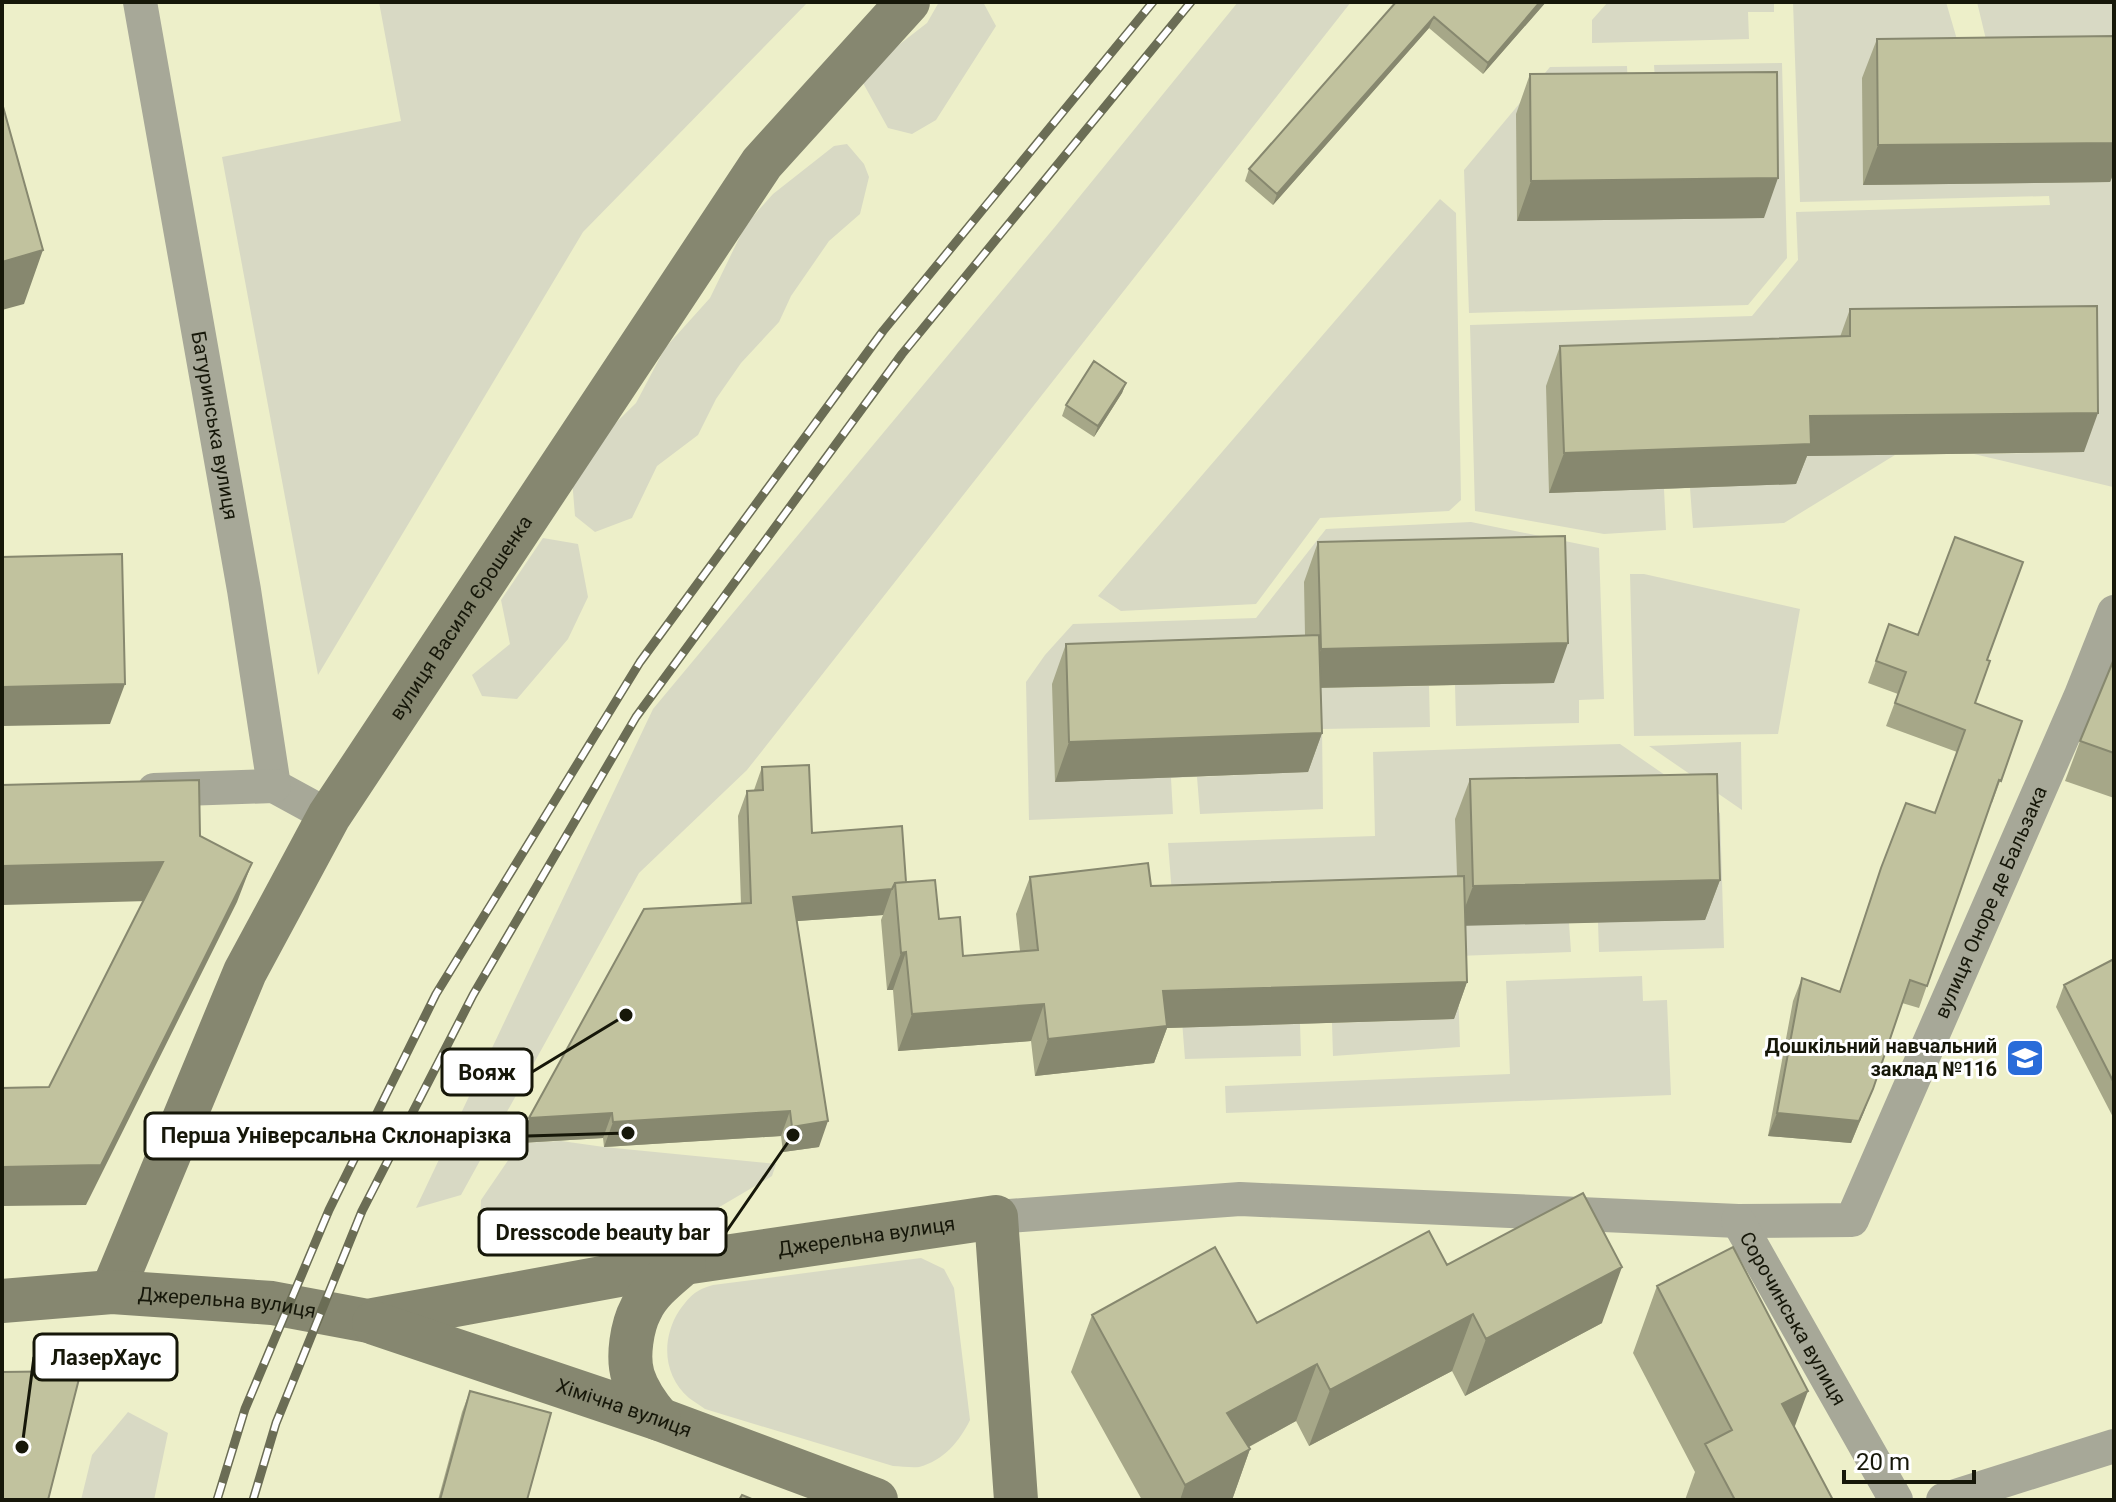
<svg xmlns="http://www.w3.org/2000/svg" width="2116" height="1502" font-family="Roboto,sans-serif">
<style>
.green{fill:#d8d9c4}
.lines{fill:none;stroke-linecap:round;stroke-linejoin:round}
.street{stroke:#a7a898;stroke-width:34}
.secondary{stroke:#868770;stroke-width:44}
.rail-casing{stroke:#6b6d55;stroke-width:9}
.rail{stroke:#fff;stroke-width:6;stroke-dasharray:18;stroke-linecap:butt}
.wall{fill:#a6a788}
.shaded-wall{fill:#87886f}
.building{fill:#c1c29e;stroke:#87886f;stroke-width:2}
.labels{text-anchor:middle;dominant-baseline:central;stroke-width:6;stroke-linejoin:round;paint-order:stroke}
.street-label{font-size:20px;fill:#161709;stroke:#fff}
.poi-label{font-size:20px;font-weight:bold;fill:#161709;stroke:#fff;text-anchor:end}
.leader{fill:none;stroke:#161709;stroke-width:3}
.callout-dot{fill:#161709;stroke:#fff;stroke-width:3}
.callout{fill:#fff;stroke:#161709;stroke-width:3}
.callout-label{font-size:22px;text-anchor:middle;font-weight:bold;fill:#161709}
</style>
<rect width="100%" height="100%" fill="#edefc9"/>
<path class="green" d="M379,2H808L583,232L318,675L222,157L401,121Z
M939,2H983L996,26L936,120L912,134L888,128L863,83L887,54L927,23Z
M1238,2H1351L747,770L639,873L461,1195L416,1208L653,709L1054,228Z
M1608,2H1774V12H1748L1749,39L1592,43V20Z
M1793,2H1946L1968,77H1995L1977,2H2114L2113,487L1974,454L2083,452L1837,455H1895L1784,523L1693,528L1690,488L1664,489L1666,530L1604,534L1475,511L1470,325L1752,316L1798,260L1796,212L2050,205L2049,196L1800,202Z
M1782,63L1787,258L1748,305L1469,313L1464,170L1550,67L1627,66L1629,113H1657L1654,65Z
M847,144L864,164L869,177L860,214L829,241L791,296L779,322L741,363L716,399L698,435L657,466L632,518L595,532L575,516L571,467L636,403L665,348L710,298L746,224L773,194L834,146Z
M1440,199L1456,213L1461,500L1449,511L1320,518L1256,604L1121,611L1098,596Z
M1471,522L1599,548L1604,699L1579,700V723L1456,726L1455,685L1554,682L1307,688L1429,686L1430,727L1322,729L1323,809L1200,814L1197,777L1307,772L1171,778L1173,814L1029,820L1026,682L1045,655L1073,624L1256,618L1326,529Z
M543,538L578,544L588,597L568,639L517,699L482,696L472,675L510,644L501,600Z
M1630,574H1644L1800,609L1778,734L1634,736Z
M1741,742L1742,810L1649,746Z
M1620,744L1720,813L1724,948L1599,952L1598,922L1456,819L1458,925L1569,923L1571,952L1457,956L1460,1047L1333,1056L1332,1023L1453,1019L1202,1026L1300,1024L1301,1056L1185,1059L1168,843L1375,836L1373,752Z
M1642,976L1643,1001L1667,1000L1671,1095L1226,1113L1225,1086L1510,1074L1506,981Z
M561,1141L604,1147L776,1164L772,1176L716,1209L689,1214L626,1246L581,1228L547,1249L495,1245L480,1226L481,1200L520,1143Z
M921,1258L944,1269L954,1288L970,1420C960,1441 943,1461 919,1467C911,1468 901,1466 893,1466L705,1409C700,1405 694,1402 689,1398C663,1376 661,1339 679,1311C690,1296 695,1290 713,1285Z
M128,1412L168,1433L154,1500H81L92,1455Z"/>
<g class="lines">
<g class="street">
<path id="s1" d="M140,2L244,590L274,786"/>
<path d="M274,786L329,816"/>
<path d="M154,790L274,786"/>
<path id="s2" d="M996,1217L1240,1199L1738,1221L1852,1220L2081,695L2114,612"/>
<path id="s3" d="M1738,1221L1896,1500"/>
<path d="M1943,1500L2114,1446"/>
</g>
<g class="secondary">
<path id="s4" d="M112,1292L245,972L329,816L762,163L908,2"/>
<path id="s5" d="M2,1301L112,1292L272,1303L368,1321L684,1263L996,1217L1016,1500"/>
<path id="s6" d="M374,1323L659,1419L876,1500"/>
<path d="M659,1419C648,1406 638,1392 633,1376C627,1357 632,1326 641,1309C650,1290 668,1277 684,1263"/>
</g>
<g class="rail-casing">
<path id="rail" d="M217,1500L245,1409L329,1210L436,994L640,662L883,331L1153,2
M253,1500L276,1423L362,1211L473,995L636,717L902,354L1191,2"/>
</g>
<use href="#rail" class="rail"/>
</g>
<path class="wall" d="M1396,2H1546L1483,74L1429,28L1273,205L1245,181L1249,169Z
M2114,36V172L2110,182L1863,185L1862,78L1877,39Z
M1530,74L1764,218L1517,221L1516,114Z
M1850,309L2084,452L1807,456L1796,484L1549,493L1546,386L1560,346L1840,337Z
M1126,383L1122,393L1094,437L1062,416L1066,405Z
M1318,542L1554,683L1321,688L1322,733L1308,772L1055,782L1052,684L1066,644L1305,635L1304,582Z
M1889,624L1987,660L1975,703L2022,721L1992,803H1991L1919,1008L1902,1003L1864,1112L1851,1143L1768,1136L1793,1001L1802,978L1840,992L1873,891L1906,803L1935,813L1957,752L1886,726L1898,694L1868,683Z
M2114,659V798L2065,781L2080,741Z
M762,767L812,833L906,882L939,919L963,956L1020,951L1016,914L1030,877L1151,886L1457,876L1455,819L1470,779L1720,880L1705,920L1465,925L1467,982L1454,1019L1167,1028L1154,1063L1035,1076L1031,1041L898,1051L893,990H887L881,920L883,915L797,921L819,1147L783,1152L781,1136L604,1147L603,1138L520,1143L741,904L738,816L747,791L754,790Z
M2114,959V1119L2056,1007L2064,985Z
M1447,1265L1602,1323L1465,1396L1452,1371L1309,1446L1296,1421L1249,1447L1250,1449L1232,1500H1142L1071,1372L1092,1315L1257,1323Z
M1657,1286L1794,1427L1833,1500H1685L1695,1472L1633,1353Z
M470,1391L527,1500H438L462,1412Z"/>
<path class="shaded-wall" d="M1540,2H1546L1483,74L1488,63Z
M1434,17L1429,28L1273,205L1277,194Z
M2114,143V172L2110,182L1863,185L1878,145Z
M1778,178L1764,218L1517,221L1531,181Z
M43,250L24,304L2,310V262Z
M1126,383L1122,393L1094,437L1098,426Z
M2098,413L2084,452L1807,456L1796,484L1549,493L1564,453L1810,416Z
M1568,643L1554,683L1307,688L1321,649Z
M125,684L110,724L2,726V687Z
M1322,733L1308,772L1055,782L1069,742Z
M163,862L148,901L2,905V866Z
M252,863L237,902L86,1205L2,1206V1167Z
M1720,880L1705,920L1458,926L1473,886Z
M892,889L883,915L784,922L793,897Z
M906,952L893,990H887L901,953Z
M1467,982L1454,1019L1167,1028L1154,1063L1035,1076L1048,1039L1163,991Z
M1044,1004L1031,1041L898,1051L912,1014Z
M1873,1089L1851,1143L1768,1136L1777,1113Z
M790,1111L781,1136L604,1147L613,1122Z
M612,1113L603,1138L520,1143L529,1118Z
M828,1121L819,1147L783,1152L792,1127Z
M1622,1267L1602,1323L1465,1396L1486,1339Z
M1473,1314L1452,1371L1309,1446L1330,1390Z
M1317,1364L1296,1421L1206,1470L1227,1413Z
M1808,1391L1783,1458L1782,1404Z
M1250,1449L1232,1500H1180L1185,1485Z"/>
<path class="building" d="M1396,2H1540L1488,63L1434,17L1277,194L1249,169Z
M2114,36V143L1878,145L1877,39Z
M1777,72L1778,178L1531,181L1530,74Z
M2,103L43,250L2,262Z
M2097,306L2098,413L1810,416L1811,444L1564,453L1560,346L1850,336V309Z
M1094,361L1126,383L1098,426L1066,405Z
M1565,536L1568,643L1321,649L1318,542Z
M1955,537L2023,562L1987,660L1990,661L1975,703L2022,721L2001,781L1999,780L1927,986L1910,980L1873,1089L1859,1121L1777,1113L1802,978L1840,992L1881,868L1906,803L1935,813L1965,730L1895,703L1906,672L1876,661L1889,624L1918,635Z
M122,554L125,684L2,687V557Z
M1319,635L1322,733L1069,742L1066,644Z
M2114,659V753L2080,741Z
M809,765L812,833L902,826L906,882L895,883L892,889L793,897L828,1121L792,1127L790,1111L613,1122L612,1113L529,1118L644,909L751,903L747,791L763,790L762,767Z
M1717,774L1720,880L1473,886L1470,779Z
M199,780L200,836L252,863L101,1165L2,1167V1088L49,1087L163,862L2,866V785Z
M1148,863L1151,886L1464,876L1467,982L1163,991L1167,1026L1048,1039L1044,1004L912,1014L906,952L901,953L895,883L935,880L939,919L960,917L963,956L1038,950L1030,877Z
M2114,959V1083L2064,985Z
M1583,1193L1622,1267L1486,1339L1473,1314L1330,1390L1317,1364L1227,1413L1250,1449L1185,1485L1092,1315L1215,1247L1257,1323L1429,1231L1447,1265Z
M1733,1247L1808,1391L1782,1404L1833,1500H1735L1705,1444L1732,1430L1657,1286Z
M81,1371L48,1500H2V1372Z
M470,1391L551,1413L527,1500H440Z
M742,1495L754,1500H739Z"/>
<defs>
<g id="school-square" transform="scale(2)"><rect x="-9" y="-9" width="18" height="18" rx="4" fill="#296cd9" stroke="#fff"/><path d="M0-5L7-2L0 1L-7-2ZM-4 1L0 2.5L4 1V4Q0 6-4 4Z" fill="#fff"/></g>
</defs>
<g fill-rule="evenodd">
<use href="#school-square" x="2025" y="1058"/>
</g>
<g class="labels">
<g class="street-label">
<text stroke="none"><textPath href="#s1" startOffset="430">Батуринська вулиця</textPath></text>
<text stroke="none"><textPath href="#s4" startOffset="762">вулиця Василя Єрошенка</textPath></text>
<text stroke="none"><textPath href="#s2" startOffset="1204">вулиця Оноре де Бальзака</textPath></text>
<text stroke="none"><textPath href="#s5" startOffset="874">Джерельна вулиця</textPath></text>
<text stroke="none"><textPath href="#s5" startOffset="226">Джерельна вулиця</textPath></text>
<text stroke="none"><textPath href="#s3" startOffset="112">Сорочинська вулиця</textPath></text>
<text stroke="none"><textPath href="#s6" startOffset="264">Хімічна вулиця</textPath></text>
</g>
<g class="poi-label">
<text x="1997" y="1046">Дошкільний навчальний<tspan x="1997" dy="23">заклад №116</tspan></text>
</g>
</g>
<path class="leader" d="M626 1015L532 1072M628 1133L527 1136M793 1135L726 1232M22 1447L34 1357"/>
<g class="callout-dot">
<circle cx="626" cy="1015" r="8"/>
<circle cx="628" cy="1133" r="8"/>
<circle cx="793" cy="1135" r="8"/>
<circle cx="22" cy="1447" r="8"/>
</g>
<g class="callout">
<rect x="442" y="1049" width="90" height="46" rx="8"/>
<rect x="145" y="1113" width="382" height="46" rx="8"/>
<rect x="479" y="1209" width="247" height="46" rx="8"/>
<rect x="34" y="1334" width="143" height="46" rx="8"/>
</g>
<g class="callout-label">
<text x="487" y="1080">Вояж</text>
<text x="336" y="1143">Перша Універсальна Склонарізка</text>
<text x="603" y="1240">Dresscode beauty bar</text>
<text x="106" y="1365">ЛазерХаус</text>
</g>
<rect width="2116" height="1502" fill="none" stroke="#161709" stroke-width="8"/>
<path d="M1844 1470v12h130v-12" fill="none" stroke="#161709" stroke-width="4"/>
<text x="1856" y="1470" font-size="24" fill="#161709" stroke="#ffffff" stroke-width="6" paint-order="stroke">20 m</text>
</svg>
